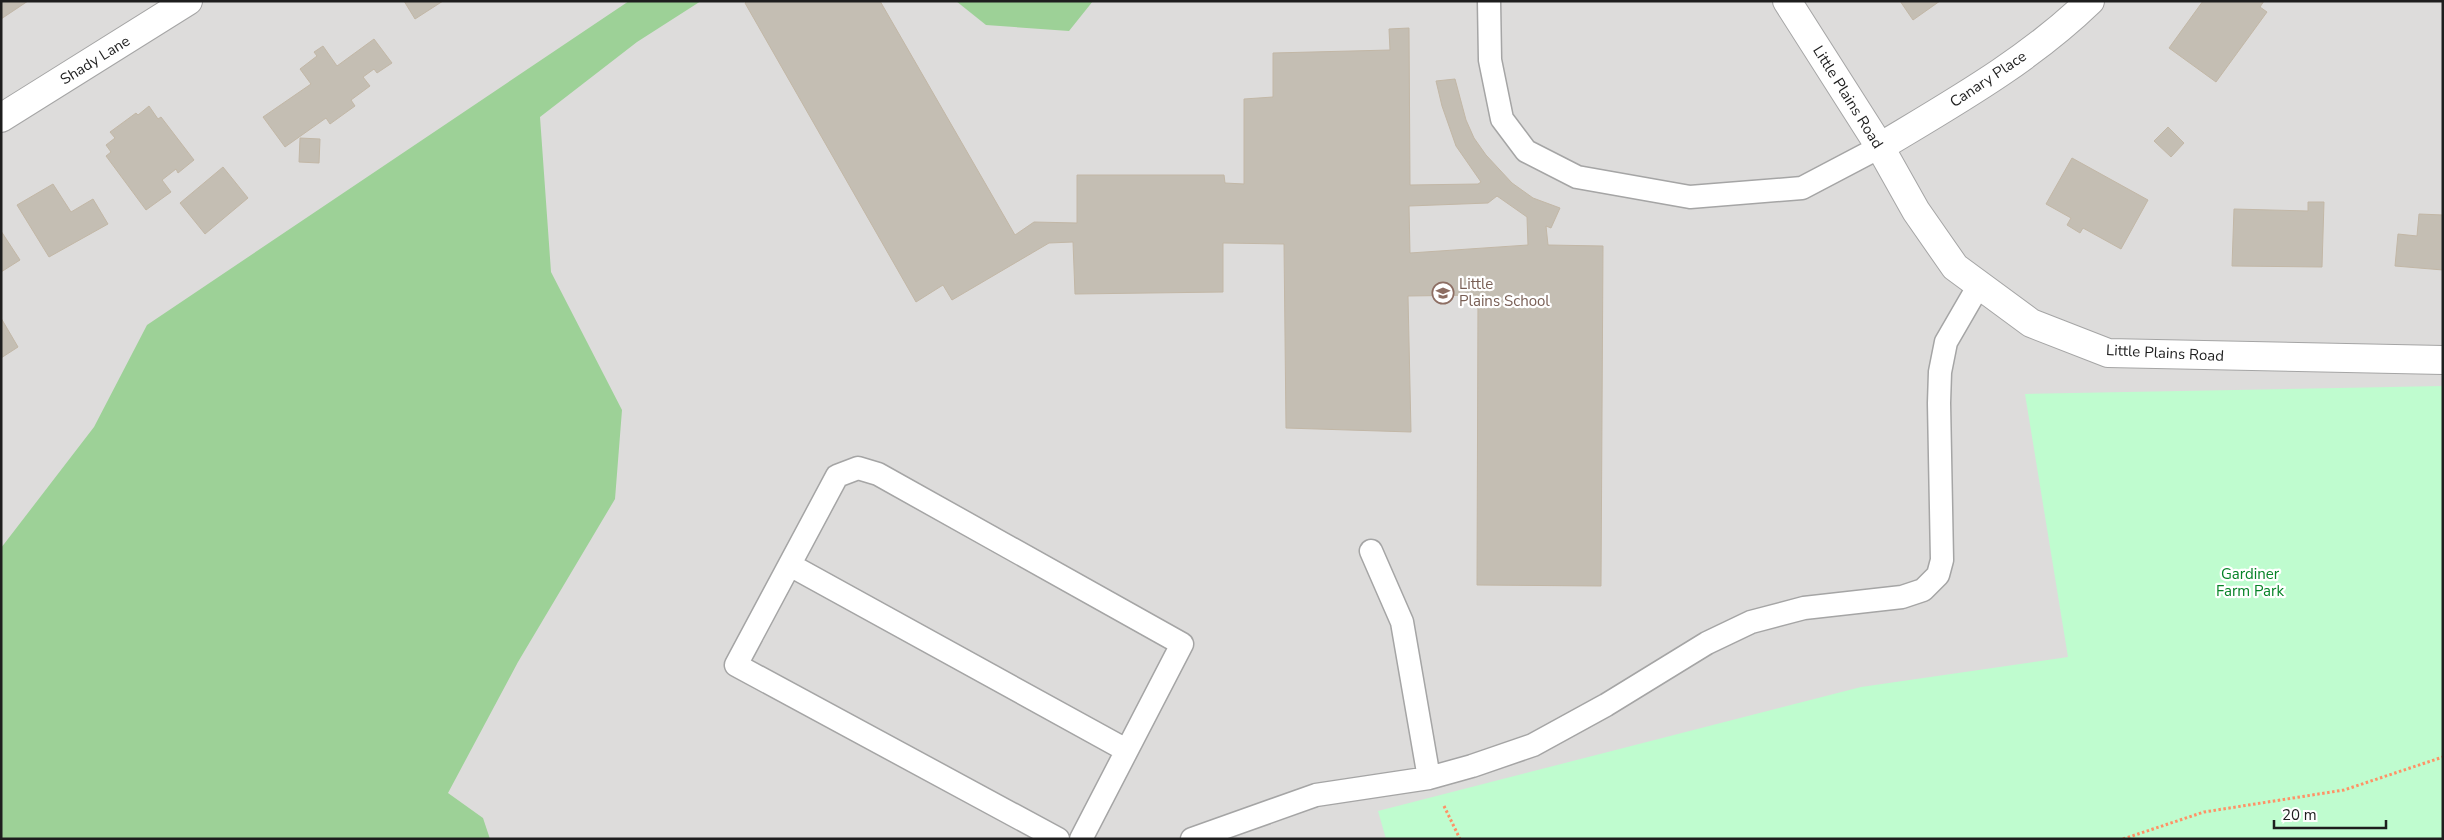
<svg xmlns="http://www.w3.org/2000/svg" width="2444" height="840" font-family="'Nunito Sans',sans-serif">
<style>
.residential{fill:#dddcdb}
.forest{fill:#9dd197}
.park{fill:#bffccf}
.building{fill:#c4beb3;stroke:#c2b7a6;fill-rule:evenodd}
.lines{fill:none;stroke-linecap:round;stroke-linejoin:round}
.service-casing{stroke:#a5a5a5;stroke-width:25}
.minor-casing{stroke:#a5a5a5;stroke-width:30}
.tertiary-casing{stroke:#a5a5a5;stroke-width:30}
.path{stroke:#ff9166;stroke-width:3;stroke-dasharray:2.5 2.5;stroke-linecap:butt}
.service{stroke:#fff;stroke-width:22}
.minor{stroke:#fff;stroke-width:28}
.tertiary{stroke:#fff;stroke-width:28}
.labels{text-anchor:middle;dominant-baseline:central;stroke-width:4.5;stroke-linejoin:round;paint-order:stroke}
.street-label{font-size:15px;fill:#1e1e1e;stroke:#fff}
.education-label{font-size:15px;fill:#785e54;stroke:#fff;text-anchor:start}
.park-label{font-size:15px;fill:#068327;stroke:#fff}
</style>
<rect width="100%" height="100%" fill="#f0eee4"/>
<path class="residential" d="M1,1H2443V839H1Z"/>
<path class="forest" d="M629,1H701L637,42L540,117L551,272L622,410L615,499L518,662L448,793L483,818L490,839H1V548L94,427L147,325Z
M956,1H1093L1069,31L986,25Z"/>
<path class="park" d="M2443,386V839H1386L1378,811L1861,687L2068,657L2025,394Z"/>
<path class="building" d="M1,1H28L1,19Z
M404,1H443L415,19Z
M747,1H880L1015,235L1034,222L1077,223V175H1224L1225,183L1244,184V99L1273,97V53L1390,50L1389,29L1409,28L1410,185L1478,184L1481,182L1456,146L1442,106L1436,81L1455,79L1466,120L1474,138L1486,155L1512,183L1533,198L1560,208L1551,228L1546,226L1548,245L1603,246L1601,586L1477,585L1478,295L1408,296L1411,432L1286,428L1284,244L1223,243V292L1075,294L1073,242L1049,243L952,300L943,285L916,302L745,3ZM1497,196L1527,217L1528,245L1410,253L1409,206L1488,203Z
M1900,1H1940L1913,20Z
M2203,1H2264L2260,7L2267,12L2216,82L2169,48Z
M374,39L392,63L377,73L374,69L363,77L370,86L351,100L355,106L330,124L326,118L285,147L263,117L311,84L300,69L317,56L314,52L323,46L337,66Z
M149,106L158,119L161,117L194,160L178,173L176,169L162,180L171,192L146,210L106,156L111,152L106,145L115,138L110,132L136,113L138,115Z
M2168,127L2184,143L2171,157L2154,141Z
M300,138L320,139L319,163L299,162Z
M2072,158L2148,200L2121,249L2083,228L2080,233L2067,225L2071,218L2046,204Z
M223,167L248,198L205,234L180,203Z
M53,184L71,212L93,199L108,224L49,257L17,205Z
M2308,202H2324L2322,267L2232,266L2234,209L2308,211Z
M2419,214L2443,215V270L2395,266L2398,234L2417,236Z
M1,231L20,260L1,272Z
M1,318L18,347L1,358Z"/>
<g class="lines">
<g class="service-casing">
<path id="service" d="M1489,1L1490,60L1502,119L1526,151L1577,177L1690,197L1802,188L1880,147
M1371,551L1402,622L1429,778
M790,565L1126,750
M1058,839L736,665L837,476L858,468L878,474L1182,644L1081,839
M1192,839L1316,795L1429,778L1472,766L1533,745L1606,705L1707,643L1751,622L1804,608L1902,597L1923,590L1938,575L1942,560L1939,403L1940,372L1946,342L1979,285"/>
</g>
<g class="minor-casing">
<path id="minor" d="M1,118L188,1
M1880,147C1953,103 2028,61 2090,1"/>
</g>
<g class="tertiary-casing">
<path id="tertiary" d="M1787,1L1880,147L1916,211L1955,267L2031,323L2108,353L2443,360"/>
</g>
<path class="path" d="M1444,806L1460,839
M2123,839L2204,812L2344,790L2443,757"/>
<use href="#service" class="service"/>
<use href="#minor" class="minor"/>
<use href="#tertiary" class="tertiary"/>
</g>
<defs>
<g id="school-ring" transform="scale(1.125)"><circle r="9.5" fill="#fff" stroke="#8d6e63" stroke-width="1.5"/><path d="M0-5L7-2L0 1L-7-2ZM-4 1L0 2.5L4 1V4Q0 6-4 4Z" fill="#8d6e63"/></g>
</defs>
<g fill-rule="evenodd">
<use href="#school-ring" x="1443" y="293"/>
</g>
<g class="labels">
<g class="street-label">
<text transform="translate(95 60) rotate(-32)">Shady Lane</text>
<text transform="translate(1988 79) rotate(-34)">Canary Place</text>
<text transform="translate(1848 97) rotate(58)">Little Plains Road</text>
<text transform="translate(2165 353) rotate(3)">Little Plains Road</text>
</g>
<g class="education-label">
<text x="1459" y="284">Little<tspan x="1459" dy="17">Plains School</tspan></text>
</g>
<g class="park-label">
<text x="2250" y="574">Gardiner<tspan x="2250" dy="17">Farm Park</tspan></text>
</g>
</g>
<rect width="2444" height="840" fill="none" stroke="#1e1e1e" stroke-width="5"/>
<path d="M2274 820v8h112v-8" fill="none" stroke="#1e1e1e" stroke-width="2.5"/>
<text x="2282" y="820" font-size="15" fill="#1e1e1e" stroke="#ffffff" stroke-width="4" paint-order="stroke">20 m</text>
</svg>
